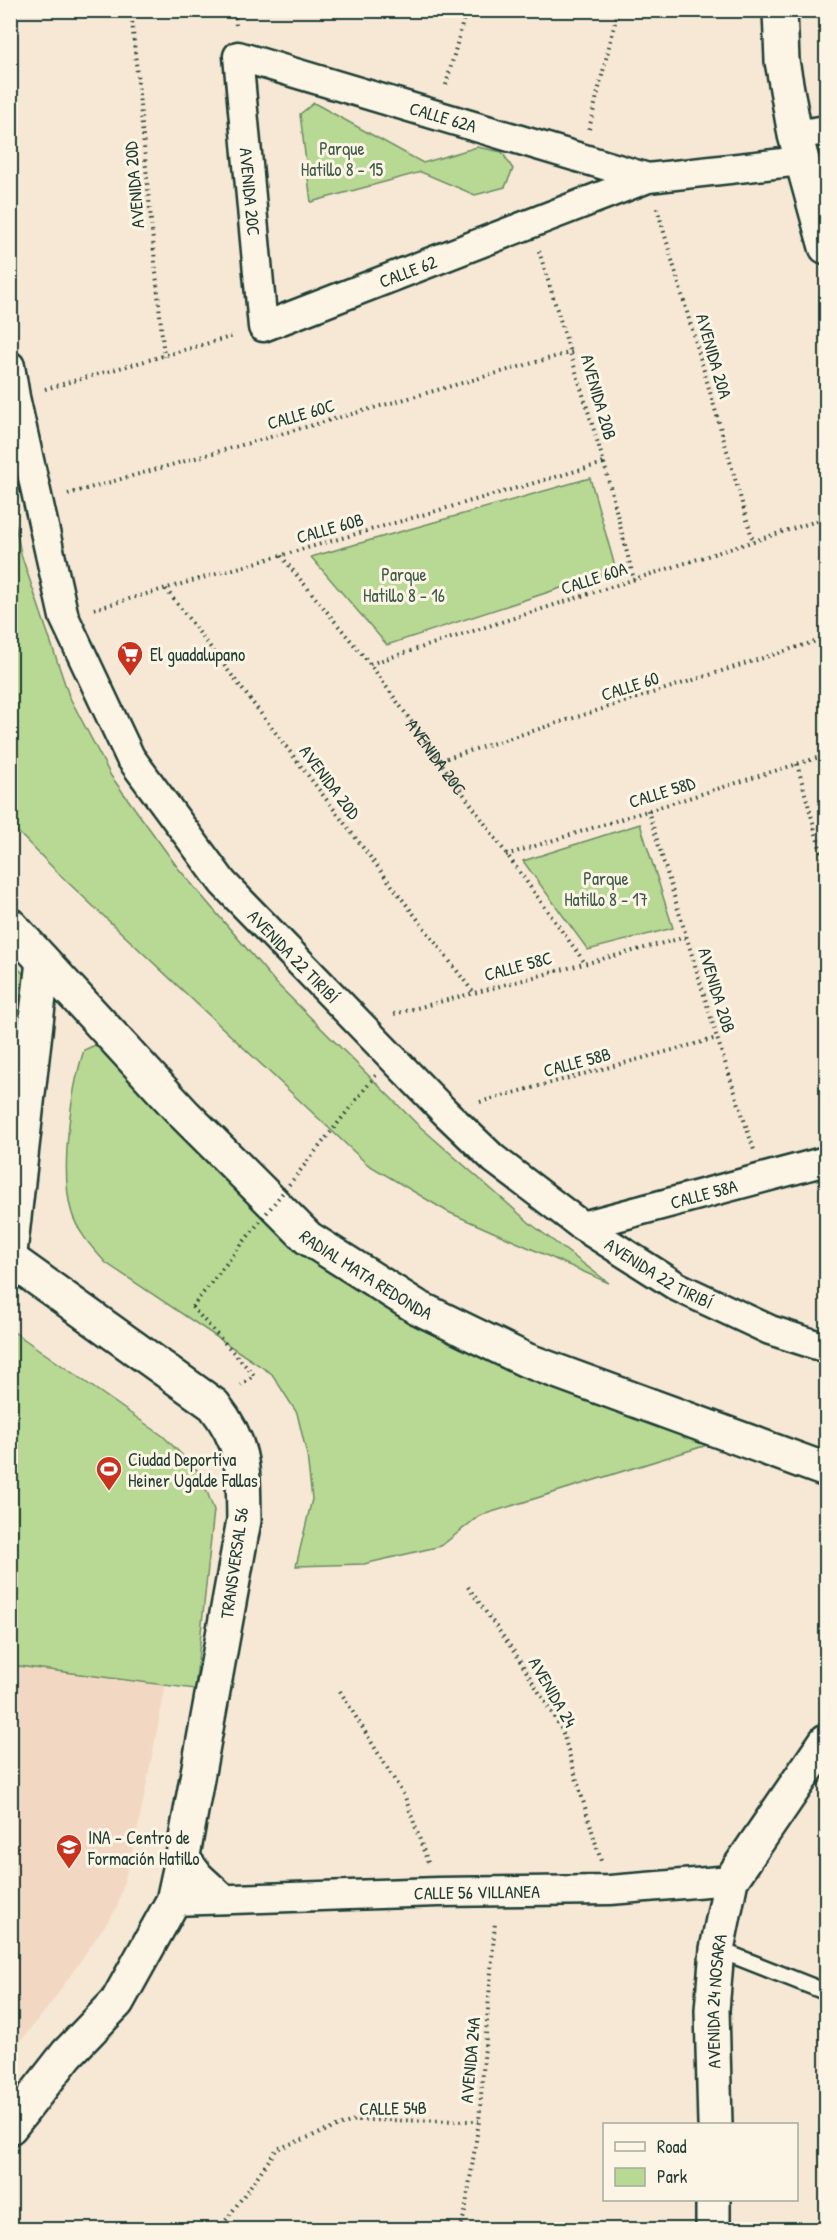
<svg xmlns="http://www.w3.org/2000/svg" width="837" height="2240" font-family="'Patrick Hand',sans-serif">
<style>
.built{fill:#f2d8c2}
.green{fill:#b8d993;stroke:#6c8b64;stroke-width:1.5}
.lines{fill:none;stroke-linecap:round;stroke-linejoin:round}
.lane-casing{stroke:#1f3d34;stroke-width:20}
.street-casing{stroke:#1f3d34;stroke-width:33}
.secondary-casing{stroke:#1f3d34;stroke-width:38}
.path{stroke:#1f3d34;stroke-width:4;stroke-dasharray:1.5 4.5;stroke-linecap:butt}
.lane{stroke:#fcf5e5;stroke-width:15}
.street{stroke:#fcf5e5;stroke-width:28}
.secondary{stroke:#fcf5e5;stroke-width:33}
.path-bridge{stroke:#1f3d34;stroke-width:4;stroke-dasharray:1.5 4.5;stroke-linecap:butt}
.labels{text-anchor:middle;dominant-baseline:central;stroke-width:6;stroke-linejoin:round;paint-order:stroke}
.street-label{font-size:18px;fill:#1f3d34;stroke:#fcf5e5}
.park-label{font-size:18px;fill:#3e5c47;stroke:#fcf5e5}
.poi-label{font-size:18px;fill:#1f3d34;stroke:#fcf5e5;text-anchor:start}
</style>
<rect width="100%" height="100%" fill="#f7e8d5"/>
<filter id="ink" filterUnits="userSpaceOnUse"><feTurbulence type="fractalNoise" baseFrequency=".0167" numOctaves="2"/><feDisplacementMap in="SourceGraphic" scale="12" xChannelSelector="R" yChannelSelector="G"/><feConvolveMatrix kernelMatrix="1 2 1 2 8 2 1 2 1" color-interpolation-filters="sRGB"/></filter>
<g filter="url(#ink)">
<path class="built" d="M11,1665L166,1685L137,1833L117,1908L50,2005L11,2053Z"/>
<path class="green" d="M314,103L423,163L477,147L502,152L513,169L505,187L475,195L421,172L311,202L300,114Z
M590,478L616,570L387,645L311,557Z
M11,503L21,554L69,696L111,776L178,868L276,983L417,1124L531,1224L609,1283L448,1212L367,1164L59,874L11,825Z
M640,824L673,928L588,950L523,861Z
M10,958L29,981L10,1177Z
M104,1041L326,1254L720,1441L479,1516L441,1546L364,1564L296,1566L312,1499L307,1455L297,1413L272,1374L106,1263C92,1248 76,1230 71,1210C60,1169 71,1090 84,1050Z
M11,1330L163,1436L200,1473L214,1510L195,1689L11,1665Z"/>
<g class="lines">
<g class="lane-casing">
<path id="lane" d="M717,1949L826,1992"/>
</g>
<g class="street-casing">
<g id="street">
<path d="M795,135L826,130"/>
<path id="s2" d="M648,178L238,56L263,327L648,178L801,161"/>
<path id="s3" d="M10,366L15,397L64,617L130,757L223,883L445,1112L494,1159L582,1226L678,1287L770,1330L826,1348"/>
<path id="s4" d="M582,1226L826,1161"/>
<path d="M183,1855L199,1876L224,1899"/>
<path id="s5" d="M173,1901L438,1892L610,1890L731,1880"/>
</g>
</g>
<g class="secondary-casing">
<g id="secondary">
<path d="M780,10L782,61L795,135L826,247"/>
<path id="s6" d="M10,925L185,1115L308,1238L417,1307L526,1360L826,1470"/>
<path d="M10,1253L43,961"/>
<path d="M10,1259L214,1405C246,1446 243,1471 244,1520L183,1855L173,1901L117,2002L67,2054L10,2127"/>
<path id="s7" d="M715,2124L712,2010L717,1949L731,1880L826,1741"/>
<path d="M713,2230V2200"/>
</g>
</g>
<g class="path">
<path d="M131,10L164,357"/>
<path d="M229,10L235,12L236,25"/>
<path d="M446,85L466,10"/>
<path d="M589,129L618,10"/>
<path d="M657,208L753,541"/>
<path d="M539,251L604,463L634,580"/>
<path d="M45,389L234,336"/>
<path d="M68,494L572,352"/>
<path id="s1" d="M281,556L370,664L585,963"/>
<path d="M166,589L473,992"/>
<path d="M94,609L604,463"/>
<path d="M370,664L826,518"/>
<path d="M441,760L826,638"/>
<path d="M797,764L826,870"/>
<path d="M648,810L717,1038L754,1150"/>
<path d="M506,855L826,755"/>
<path d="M394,1014L686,937"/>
<path d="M480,1102L717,1038"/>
<path d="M192,1307L254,1375L241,1385"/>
<path d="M468,1587L515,1653L562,1730L601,1861"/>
<path d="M340,1691L405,1797L428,1863"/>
<path d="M219,2230L277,2149L355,2120L479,2121"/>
<path d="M460,2230L465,2212L479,2121L495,1922"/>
</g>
<use href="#lane" class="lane"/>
<use href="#street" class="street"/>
<use href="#secondary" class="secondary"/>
<path class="path-bridge" d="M192,1307L376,1075"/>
</g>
</g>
<defs>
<g id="supermarket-pin" transform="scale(1.35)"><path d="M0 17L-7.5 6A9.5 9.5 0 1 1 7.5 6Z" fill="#c8321e" stroke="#fcf5e5"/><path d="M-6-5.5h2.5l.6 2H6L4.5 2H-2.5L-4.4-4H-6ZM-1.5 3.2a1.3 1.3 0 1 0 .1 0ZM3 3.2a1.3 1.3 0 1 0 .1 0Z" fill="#fff"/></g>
<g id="stadium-pin" transform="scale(1.35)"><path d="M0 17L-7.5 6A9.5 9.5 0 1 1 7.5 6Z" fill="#c8321e" stroke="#fcf5e5"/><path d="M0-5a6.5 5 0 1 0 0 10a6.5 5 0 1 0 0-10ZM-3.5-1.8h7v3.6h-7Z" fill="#fff"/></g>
<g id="university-pin" transform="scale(1.35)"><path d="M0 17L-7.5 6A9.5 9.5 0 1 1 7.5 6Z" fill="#c8321e" stroke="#fcf5e5"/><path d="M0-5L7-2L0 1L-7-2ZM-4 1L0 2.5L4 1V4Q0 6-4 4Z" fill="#fff"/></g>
</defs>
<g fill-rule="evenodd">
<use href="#supermarket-pin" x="130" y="654"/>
<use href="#stadium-pin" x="109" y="1469"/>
<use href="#university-pin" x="69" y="1847"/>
</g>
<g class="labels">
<g class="street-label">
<text transform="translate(443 117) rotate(16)">CALLE 62A</text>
<text transform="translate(134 185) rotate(-95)">AVENIDA 20D</text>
<text stroke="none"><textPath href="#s2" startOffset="564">AVENIDA 20C</textPath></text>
<text stroke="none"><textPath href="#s2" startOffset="855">CALLE 62</textPath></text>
<text transform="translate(714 356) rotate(74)">AVENIDA 20A</text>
<text transform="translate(599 397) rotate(74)">AVENIDA 20B</text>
<text transform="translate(301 414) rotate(-16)">CALLE 60C</text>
<text transform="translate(330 528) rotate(-16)">CALLE 60B</text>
<text transform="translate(594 578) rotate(-18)">CALLE 60A</text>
<text transform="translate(630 686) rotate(-18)">CALLE 60</text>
<text stroke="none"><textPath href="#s1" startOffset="254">AVENIDA 20C</textPath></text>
<text transform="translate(330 782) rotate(53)">AVENIDA 20D</text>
<text transform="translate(662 792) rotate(-17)">CALLE 58D</text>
<text stroke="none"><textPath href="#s3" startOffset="670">AVENIDA 22 TIRIBÍ</textPath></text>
<text transform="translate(518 966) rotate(-15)">CALLE 58C</text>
<text transform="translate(717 990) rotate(73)">AVENIDA 20B</text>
<text transform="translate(577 1062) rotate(-15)">CALLE 58B</text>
<text stroke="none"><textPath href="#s4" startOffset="126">CALLE 58A</textPath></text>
<text stroke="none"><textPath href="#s6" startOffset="501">RADIAL MATA REDONDA</textPath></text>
<text stroke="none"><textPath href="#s3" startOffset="1156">AVENIDA 22 TIRIBÍ</textPath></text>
<text transform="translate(234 1563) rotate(-82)">TRANSVERSAL 56</text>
<text transform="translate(553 1692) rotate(60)">AVENIDA 24</text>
<text stroke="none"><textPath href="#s5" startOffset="304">CALLE 56 VILLANEA</textPath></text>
<text stroke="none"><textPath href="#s7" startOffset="123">AVENIDA 24 NOSARA</textPath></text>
<text transform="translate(470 2060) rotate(-85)">AVENIDA 24A</text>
<text transform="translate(393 2108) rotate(-1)">CALLE 54B</text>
</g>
<g class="park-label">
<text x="342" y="148">Parque<tspan x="342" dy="21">Hatillo 8 - 15</tspan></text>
<text x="404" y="574">Parque<tspan x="404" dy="21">Hatillo 8 - 16</tspan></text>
<text x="606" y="878">Parque<tspan x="606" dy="21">Hatillo 8 - 17</tspan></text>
</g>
<g class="poi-label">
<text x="150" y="654">El guadalupano</text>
<text x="128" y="1459">Ciudad Deportiva<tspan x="128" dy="21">Heiner Ugalde Fallas</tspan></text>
<text x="88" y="1837">INA - Centro de<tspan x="88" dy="21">Formación Hatillo</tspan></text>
</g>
</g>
<rect width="837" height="2240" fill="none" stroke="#fcf5e5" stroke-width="36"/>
<rect x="18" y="18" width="801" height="2204" fill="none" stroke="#1f3d34" stroke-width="2" filter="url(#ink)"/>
<rect x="603" y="2123" width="195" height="78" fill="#fcf5e5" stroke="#a4ab9e" stroke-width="1.5"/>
<rect x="615" y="2142" width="30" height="9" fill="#fcf5e5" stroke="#a4ab9e" stroke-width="1.5"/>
<text x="657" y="2153" font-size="18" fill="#1f3d34">Road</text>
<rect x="615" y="2168" width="30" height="18" fill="#b8d993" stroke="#a4ab9e" stroke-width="1.5"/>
<text x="657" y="2183" font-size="18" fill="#1f3d34">Park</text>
</svg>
